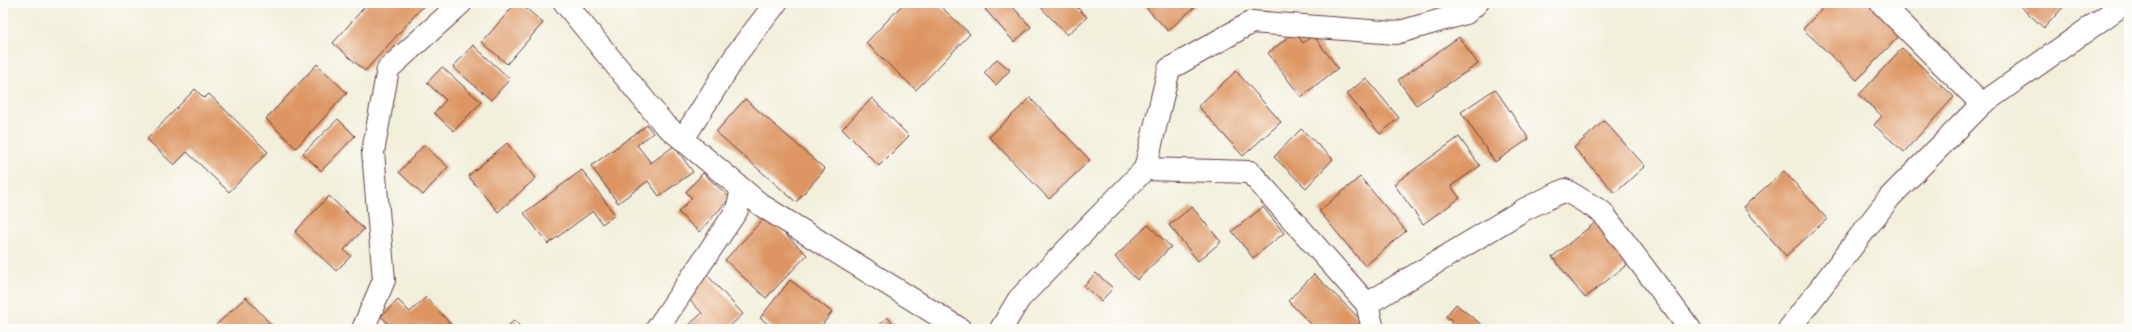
<svg xmlns="http://www.w3.org/2000/svg" width="2132" height="332" font-family="'Comic Neue',sans-serif">
<style>
.building{fill:#dd9664}
.lines{fill:none;stroke-linecap:round;stroke-linejoin:round}
.street-casing{stroke:#633e45;stroke-width:24}
.secondary-casing{stroke:#633e45;stroke-width:24}
.street{stroke:#fff;stroke-width:22}
.secondary{stroke:#fff;stroke-width:22}
</style>
<rect width="100%" height="100%" fill="#fdfcf7"/>
<filter id="ink" filterUnits="userSpaceOnUse"><feTurbulence type="fractalNoise" baseFrequency=".025" numOctaves="2"/><feDisplacementMap in="SourceGraphic" scale="8" xChannelSelector="R" yChannelSelector="G"/><feConvolveMatrix kernelMatrix="1 2 1 2 8 2 1 2 1" color-interpolation-filters="sRGB"/></filter>
<filter id="wash" filterUnits="userSpaceOnUse"><feTurbulence type="fractalNoise" baseFrequency=".012" numOctaves="4" result="noise"/><feDisplacementMap in="SourceGraphic" scale="16" xChannelSelector="R" yChannelSelector="G"/><feGaussianBlur stdDeviation="0.9" result="paint"/><feColorMatrix in="noise" values="0 0 0 0 0 0 0 0 0 0 0 0 0 0 0 0 0 1.4 0 .05"/><feComposite in="paint" operator="in"/></filter>
<g filter="url(#wash)">
<rect width="100%" height="100%" fill="#f2efdb"/>
<g id="blocks">
<path class="building" d="M368,3H426L365,71L333,43Z
M516,3H520L543,23L507,64L482,42Z
M904,3H937L970,34L916,90L866,43Z
M991,3H1009L1031,27L1014,42L985,9Z
M1037,3H1073L1087,17L1067,35Z
M1142,3H1199L1168,31Z
M1827,3H1872L1903,32L1857,80L1803,29Z
M2022,3H2067L2044,28L2020,6Z
M1295,32L1303,43L1313,35L1338,68L1301,97L1268,53Z
M1459,37L1478,64L1416,105L1398,80Z
M473,45L510,79L491,100L453,67Z
M1902,48L1954,97L1904,152L1874,125L1882,116L1859,95Z
M997,59L1010,70L996,85L984,73Z
M317,64L347,93L296,148L266,119Z
M442,67L481,102L454,131L434,113L446,100L427,83Z
M1236,71L1281,122L1243,156L1198,106Z
M1366,78L1399,118L1380,134L1347,94Z
M195,89L204,98L209,94L268,152L229,192L187,152L174,165L147,139Z
M1495,89L1529,139L1495,162L1461,112Z
M872,98L909,136L879,166L842,129Z
M1030,98L1090,160L1049,199L989,137Z
M745,99L825,169L796,202L716,132Z
M338,119L355,136L321,171L303,153Z
M1604,121L1645,166L1615,193L1574,148Z
M647,125L653,133L637,145L651,163L674,146L693,172L659,196L648,181L618,203L591,166Z
M1301,129L1333,159L1306,188L1274,157Z
M1459,137L1480,166L1451,186L1460,198L1423,224L1394,184Z
M507,143L536,178L498,212L468,176Z
M424,145L448,167L423,195L399,172Z
M582,170L615,215L602,224L593,211L548,244L524,213Z
M1784,171L1827,219L1786,256L1743,207Z
M703,173L730,198L699,232L678,212L692,198L686,192Z
M1360,177L1406,231L1365,266L1319,211Z
M329,196L364,229L344,250L351,256L336,271L295,232Z
M1192,207L1221,242L1198,261L1169,225Z
M1263,207L1284,233L1253,258L1232,231Z
M766,216L807,255L766,298L725,260Z
M1596,222L1629,263L1585,298L1552,257Z
M1148,225L1171,247L1137,280L1115,257Z
M1096,273L1113,288L1101,301L1084,286Z
M1314,274L1363,322L1356,329H1316L1288,301Z
M707,275L743,314L727,329H692L689,325L702,313L685,295Z
M790,280L832,312L819,329H775L760,318Z
M246,297L275,329H219L216,325Z
M426,297L455,329H393L381,316L398,300L410,312Z
M1456,304L1463,310L1487,329H1446L1453,321L1446,316Z
M887,317L900,329H876Z
M515,320L522,329H504Z"/>
</g>
</g>
<g filter="url(#ink)">
<use href="#blocks" fill-opacity="0" stroke="#633e45" stroke-width="1"/>
<g class="lines">
<g class="street-casing">
<path id="street" d="M565,3L663,123L761,205L960,329
M1881,3L1982,104
M683,139L738,52L776,3
M1145,169L1250,172L1367,304L1373,329
M1367,304L1525,209L1565,190L1602,212L1690,329
M657,329L737,210L742,189
M1001,329L1019,299L1145,169L1169,69L1252,22L1396,33L1466,13L1477,3
M1789,329L1890,197L1982,104L2125,3"/>
</g>
<g class="secondary-casing">
<path id="secondary" d="M363,329L384,280L373,152L388,69L461,3"/>
</g>
<use href="#street" class="street"/>
<use href="#secondary" class="secondary"/>
</g>
</g>
<rect width="2132" height="332" fill="none" stroke="#fdfcf7" stroke-width="16"/>
</svg>
